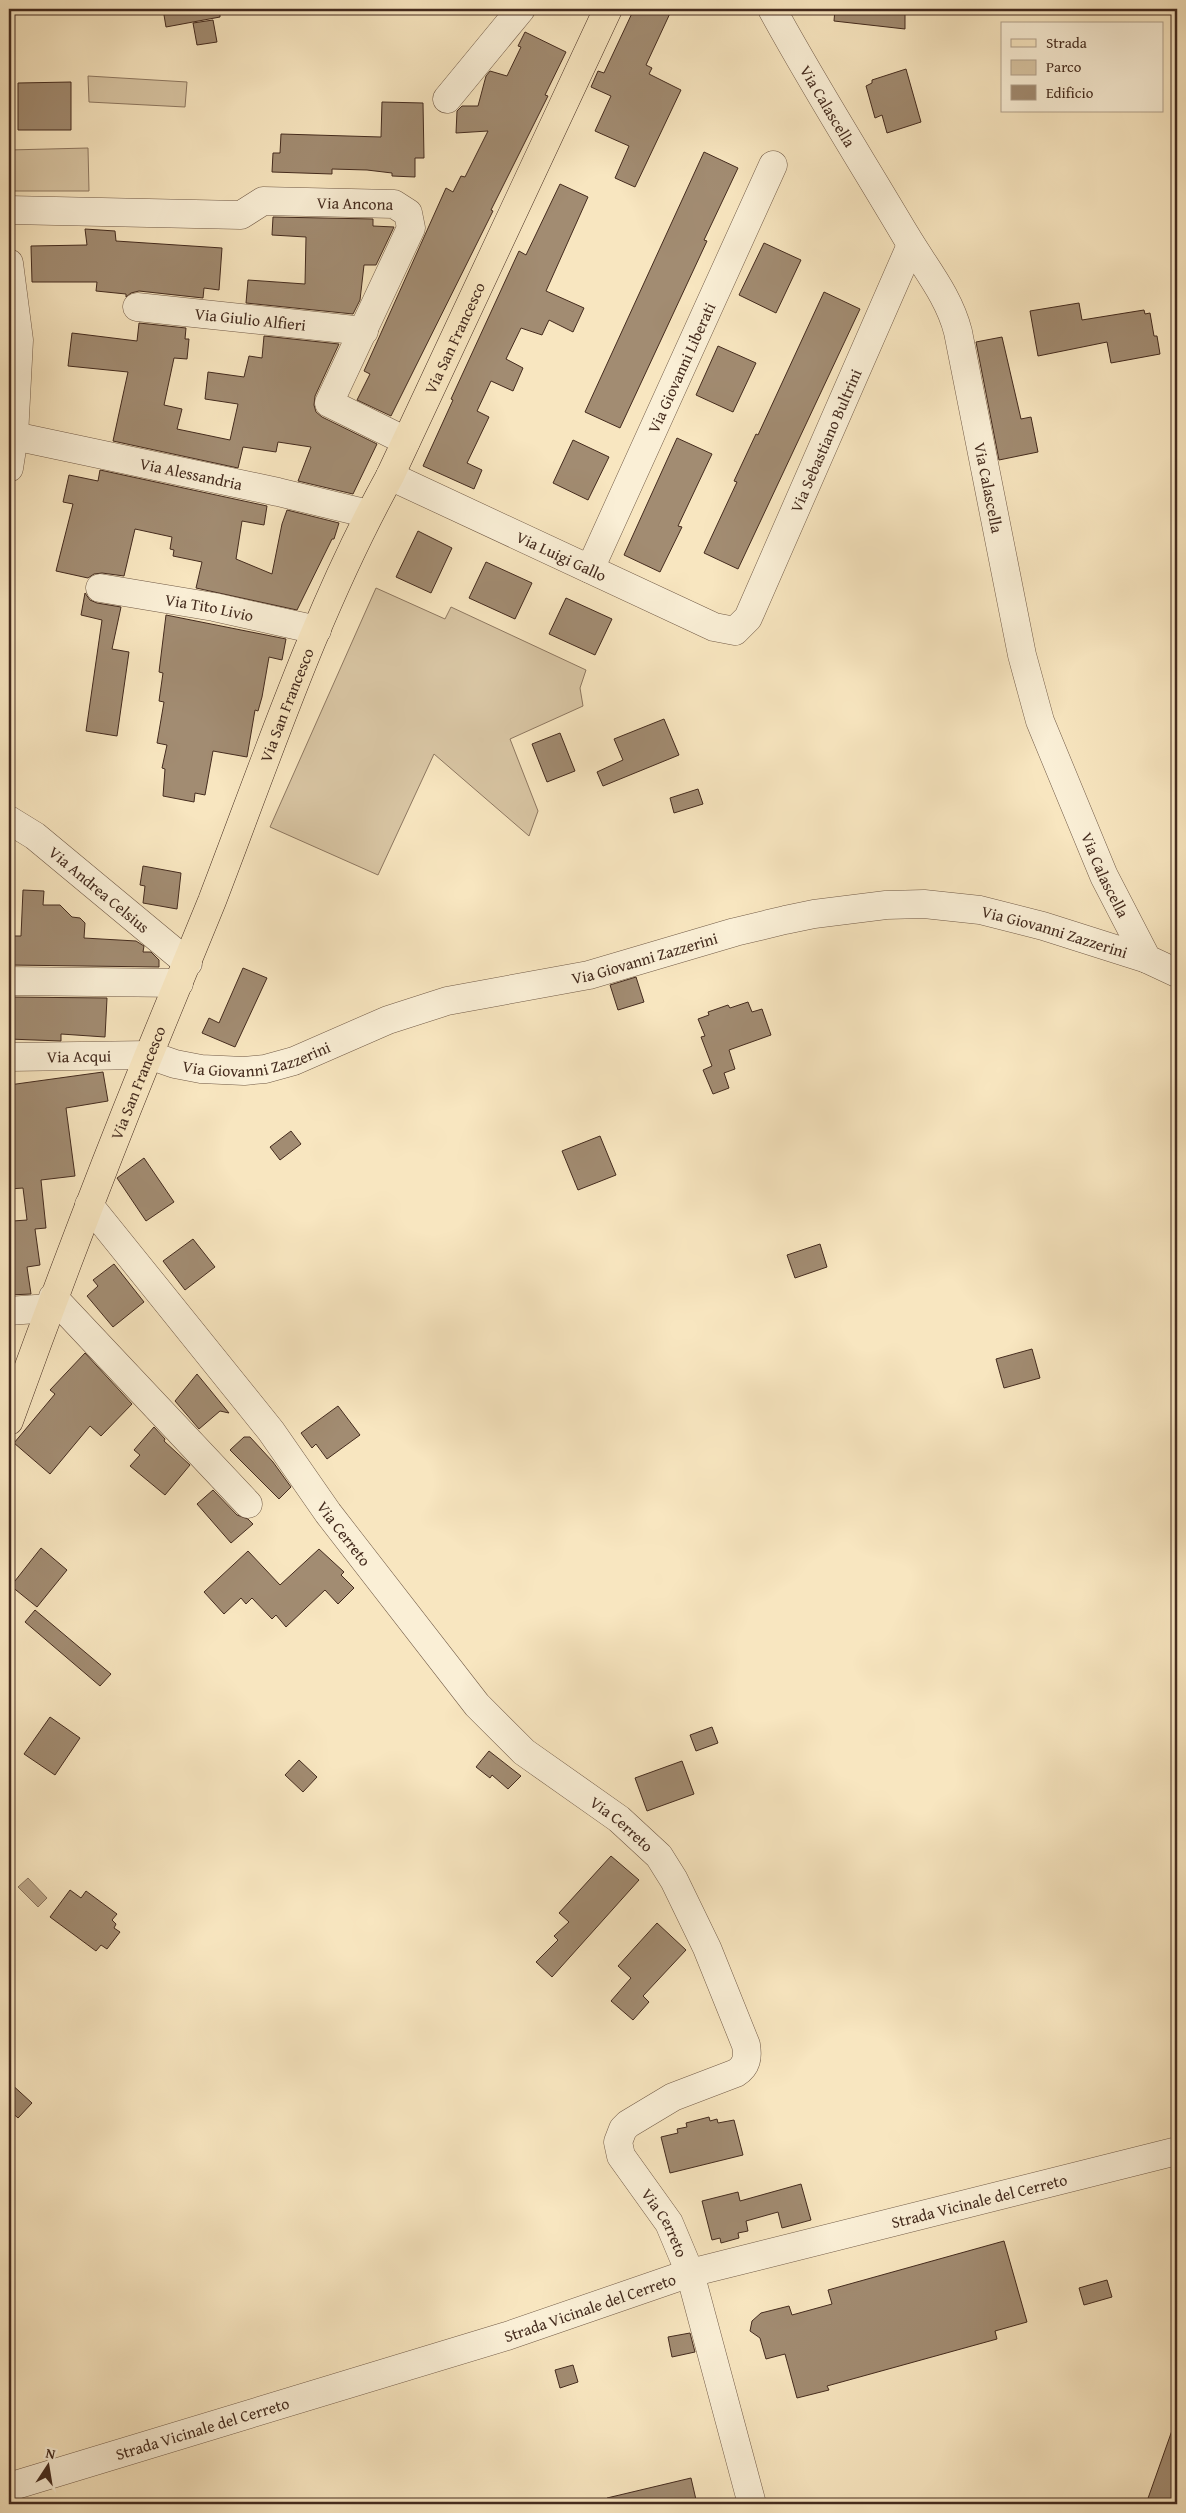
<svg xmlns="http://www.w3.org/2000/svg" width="1186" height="2513" font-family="'Gentium Book Plus',serif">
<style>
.green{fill:#d9c6a4;stroke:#8e7861}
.water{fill:#bba689;stroke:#8b755e}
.building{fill:#a28c72;stroke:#442b1e}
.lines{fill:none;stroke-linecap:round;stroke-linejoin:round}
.minor-casing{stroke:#715a46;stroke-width:29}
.major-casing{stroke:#442b1e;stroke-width:29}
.minor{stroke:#faefd6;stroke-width:28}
.major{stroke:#f8e6c0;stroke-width:28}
.labels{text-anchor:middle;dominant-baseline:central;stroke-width:4;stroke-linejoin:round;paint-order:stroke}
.street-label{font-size:16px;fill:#442b1e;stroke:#faefd6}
</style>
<rect width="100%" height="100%" fill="#f8e6c0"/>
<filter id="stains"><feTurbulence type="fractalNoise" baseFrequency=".004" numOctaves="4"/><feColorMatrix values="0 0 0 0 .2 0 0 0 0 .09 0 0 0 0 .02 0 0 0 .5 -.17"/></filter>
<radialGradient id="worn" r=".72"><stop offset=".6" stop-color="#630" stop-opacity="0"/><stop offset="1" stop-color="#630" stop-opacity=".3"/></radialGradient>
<path class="green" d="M88,76L187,82L185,107L89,102Z
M88,148L89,191H14L9,150Z
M376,588L445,619L451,607L586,670L580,688L583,706L510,739L538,811L529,836L434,754L378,875L270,827Z"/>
<path class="water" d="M28,1878L47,1898L38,1907L18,1887Z"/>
<path class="building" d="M163,9H220V17L166,27Z
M634,9H672L646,65L652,68L649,74L681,90L635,187L615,178L629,146L595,131L611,96L591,87L598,71L604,73Z
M835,9H905V29L834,21Z
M213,20L217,42L197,45L193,23Z
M525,32L566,52L545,95L548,96L491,210L493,211L391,416L357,400L370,374L364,371L446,188L453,192L461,176L465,177L488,131L456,133L457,111L462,106H478L486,76L490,71L507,76L521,47L518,46Z
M906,69L921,122L887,133L882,115L875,118L866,86L872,83V80Z
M71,82V130H18V83Z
M382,102L423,103L424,158H415V177L392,176V173L367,170L332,169V174L272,172L273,153H280L281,134L381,137Z
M704,152L738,168L704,240L707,241L620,428L585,412Z
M560,184L588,197L546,291L584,308L573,332L549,320L542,335L521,328L506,359L523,368L513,391L491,381L477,411L489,417L467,463L482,470L474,489L423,466L453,400L451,399L519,251L526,255Z
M273,217L373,219V226L394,227L376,265H364L360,300L353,314L246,303L248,280L305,284L306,237L272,235Z
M85,229L115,231L116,241L222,248L219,290L204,288L203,298L139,291L131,293L126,297V294L96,291L97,282H32L31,246L87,245Z
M764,243L801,260L776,313L739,295Z
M824,292L860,309L738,569L704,553L737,482L734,481L756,434L758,435Z
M1079,303L1082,320L1144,310L1145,314L1150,313L1154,336H1157L1160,354L1111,363L1107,342L1038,356L1030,311Z
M139,323L186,328L185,339H189L187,359L174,358L164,405L182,409L177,429L230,440L238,404L205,399L208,372L244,377L249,356L262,358L264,336L339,344L315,396L314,405L316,412L322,417L377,444L353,494L298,481L311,447L278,442L276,452L243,447L238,468L113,441L128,372L68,366L72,333L137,341Z
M1002,337L1021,419L1031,417L1038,452L999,460L976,342Z
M718,346L756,363L733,412L696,395Z
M677,438L712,454L678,526L682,527L660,572L624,555Z
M573,440L609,457L588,500L553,483Z
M100,470L267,506L264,525L242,521L236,559L272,574L282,524L287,510L339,523L334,539H332L297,610L196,588L202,562L173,556L174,550L170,549L172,537L135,529L124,576L102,573L94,574L88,578L56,571L73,504L63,502L69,475L98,481Z
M418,531L452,548L431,593L396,577Z
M486,562L532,583L515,619L469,598Z
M85,593L90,600L97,603L121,607L112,649L129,652L117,736L86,731L102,620L81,615Z
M566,598L612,619L595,655L549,634Z
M166,615L286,639L282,660L269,657L262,697L258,711L255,710L247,757L213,751L205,795L195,793L194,802L163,796L165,769L162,768L167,745L157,743L164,702L159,701L163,673L159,672Z
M664,719L679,755L603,786L597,772L623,760L614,739Z
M560,733L575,771L547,782L532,744Z
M698,789L703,804L674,813L670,798Z
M143,866L181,873L177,909L143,903L145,886L140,885Z
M23,890L44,891L43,905H60L72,917L80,918L85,923L84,938L136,941L144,946L143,952H151L159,960V967L9,965V936H21Z
M243,968L267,978L235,1047L202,1033L209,1018L219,1023Z
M636,977L644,1002L618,1010L610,985Z
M9,997L107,998L105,1037L61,1034V1041L9,1039Z
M748,1002L752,1012L762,1009L771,1035L729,1050L735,1069L724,1073L729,1088L713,1094L703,1070L712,1066L701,1037L705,1036L698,1019L709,1015L708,1012L728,1005L730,1008Z
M103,1072L108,1101L66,1108L75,1176L41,1180L46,1228L35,1229L40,1265L27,1267L31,1294L9,1295V1224H14L13,1221L27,1220L23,1188L9,1189V1085Z
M291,1131L301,1144L280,1160L270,1147Z
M600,1136L616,1175L578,1190L562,1151Z
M144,1158L174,1202L146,1221L117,1178Z
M193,1239L215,1267L185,1290L163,1261Z
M820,1244L827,1267L795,1278L787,1255Z
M114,1264L144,1302L113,1327L87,1296L98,1286L93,1280Z
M1032,1349L1040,1378L1004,1388L996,1359Z
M85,1353L132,1404L101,1436L90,1426L50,1474L14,1443L55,1394L50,1390Z
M197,1374L229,1413L220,1411L199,1429L175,1401Z
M338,1406L360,1435L327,1459L316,1444L312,1448L301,1433Z
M154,1427L165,1439L164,1441L190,1465L165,1495L130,1466L140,1455L134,1450Z
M244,1437H250L273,1462L291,1487L279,1499L230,1450Z
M213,1490L237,1515L248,1519L253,1524L231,1543L197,1504Z
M41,1548L67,1570L37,1607L11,1586Z
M319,1549L344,1572L341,1575L354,1588L338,1604L325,1590L286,1627L276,1615L272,1619L252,1598L246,1604L241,1598L224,1614L204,1592L248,1551L280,1585Z
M35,1610L111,1674L100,1686L25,1622Z
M50,1717L80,1738L55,1775L24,1754Z
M712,1727L718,1743L696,1751L690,1735Z
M489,1751L521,1776L508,1789L492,1775L490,1778L476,1767Z
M299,1760L317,1777L303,1792L285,1775Z
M682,1761L694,1794L647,1811L635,1778Z
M611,1856L639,1880L552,1977L536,1962L558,1940L554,1936L569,1922L559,1913Z
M70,1890L81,1898L86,1891L117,1914L112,1920L116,1924L114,1928L120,1932L107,1949L101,1945L96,1951L50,1917Z
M657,1923L686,1950L643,1996L649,2002L633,2020L611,2001L631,1978L618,1966Z
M9,2082L32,2103L18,2118L9,2110Z
M709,2117L710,2121L717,2119L718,2123L734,2120L743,2155L670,2173L661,2137L678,2133L677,2129L687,2127L686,2123Z
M801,2184L811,2220L782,2228L778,2212L746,2221L748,2231L738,2233L739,2238L721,2243L720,2238L712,2240L702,2201L738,2192L740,2201Z
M1004,2241L1027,2322L995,2331L997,2339L827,2386L829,2390L797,2398L785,2354L766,2359L760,2338L750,2331L752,2321L761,2313L789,2306L792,2315L832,2304L828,2290Z
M1107,2280L1112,2297L1084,2305L1079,2288Z
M690,2333L695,2352L672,2357L668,2337Z
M573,2365L578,2382L560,2388L555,2370Z
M1175,2422L1177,2423V2504H1146Z
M691,2478L697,2504H607V2498Z"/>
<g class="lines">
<g class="minor-casing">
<g id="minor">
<path id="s1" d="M772,9C814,86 861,160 906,236C925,268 949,296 958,332L1022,655L1040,721L1104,876L1147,959L1177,973"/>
<path d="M447,99L521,9"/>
<path id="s2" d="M9,210L241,215L263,201L394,204L408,213L411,228L329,403L406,441"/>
<path d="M9,263L19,340L14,436L9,468"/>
<path id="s3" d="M137,307L364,331"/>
<path id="s4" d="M14,436L278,492L369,514"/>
<path id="s5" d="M390,476L714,627L735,631L748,618L911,245"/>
<path id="s6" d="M590,569L773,165"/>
<path id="s7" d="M100,588L214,607L317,630"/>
<path id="s8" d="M9,820L35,836L188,963"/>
<path d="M9,981L179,983"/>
<path id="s9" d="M9,1057L149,1055L175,1064L201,1069L244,1071L265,1069L294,1061L388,1020L447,1001L589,975L735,932L785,920L814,914L886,905L924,904L980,910L1043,926L1147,959"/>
<path id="s10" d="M89,1205L271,1431L328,1513L477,1705L524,1752L619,1819L659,1856L674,1880L707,1948L746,2045C748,2057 747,2066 736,2073L673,2097L628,2124L623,2129L618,2142L621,2156L669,2223L690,2273L752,2504"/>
<path d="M53,1297L248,1504"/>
<path d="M9,1311L49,1308"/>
<path id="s11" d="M9,2487L507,2336L690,2273L1177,2151"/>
</g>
</g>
<g class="major-casing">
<g id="major">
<path id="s12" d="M9,1421C53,1299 99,1178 148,1057C169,1005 191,953 212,901C267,758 316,610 390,476L608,9"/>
</g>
</g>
<use href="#minor" class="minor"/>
<use href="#major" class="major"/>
</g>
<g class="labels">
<g class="street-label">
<text stroke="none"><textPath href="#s1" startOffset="112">Via Calascella</textPath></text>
<text stroke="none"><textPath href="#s2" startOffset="350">Via Ancona</textPath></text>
<text stroke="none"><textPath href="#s3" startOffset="114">Via Giulio Alfieri</textPath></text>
<text stroke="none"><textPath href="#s12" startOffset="1172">Via San Francesco</textPath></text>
<text stroke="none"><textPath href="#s6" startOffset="221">Via Giovanni Liberati</textPath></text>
<text stroke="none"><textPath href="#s5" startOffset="591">Via Sebastiano Bultrini</textPath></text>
<text stroke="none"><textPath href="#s4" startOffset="181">Via Alessandria</textPath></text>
<text stroke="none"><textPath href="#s1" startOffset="532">Via Calascella</textPath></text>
<text stroke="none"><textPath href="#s5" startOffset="189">Via Luigi Gallo</textPath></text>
<text stroke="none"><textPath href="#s7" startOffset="111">Via Tito Livio</textPath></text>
<text stroke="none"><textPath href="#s12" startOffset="768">Via San Francesco</textPath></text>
<text stroke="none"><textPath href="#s1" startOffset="938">Via Calascella</textPath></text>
<text stroke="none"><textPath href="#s8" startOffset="114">Via Andrea Celsius</textPath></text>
<text stroke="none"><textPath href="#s9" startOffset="1075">Via Giovanni Zazzerini</textPath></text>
<text stroke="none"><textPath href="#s9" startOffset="655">Via Giovanni Zazzerini</textPath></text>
<text stroke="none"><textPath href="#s9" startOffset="251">Via Giovanni Zazzerini</textPath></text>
<text stroke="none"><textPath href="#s9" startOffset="70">Via Acqui</textPath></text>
<text stroke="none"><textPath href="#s12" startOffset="362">Via San Francesco</textPath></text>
<text stroke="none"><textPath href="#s10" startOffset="416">Via Cerreto</textPath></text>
<text stroke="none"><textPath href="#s10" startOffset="821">Via Cerreto</textPath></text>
<text stroke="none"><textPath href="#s11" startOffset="1012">Strada Vicinale del Cerreto</textPath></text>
<text stroke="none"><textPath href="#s10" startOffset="1346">Via Cerreto</textPath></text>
<text stroke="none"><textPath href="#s11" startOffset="608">Strada Vicinale del Cerreto</textPath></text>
<text stroke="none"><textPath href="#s11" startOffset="202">Strada Vicinale del Cerreto</textPath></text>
</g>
</g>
<rect width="1186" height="2513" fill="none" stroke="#f8e6c0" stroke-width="30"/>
<rect x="10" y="10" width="1166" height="2493" fill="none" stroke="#442b1e" stroke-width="2.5"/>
<rect x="15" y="15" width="1156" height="2483" fill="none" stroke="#442b1e"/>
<rect x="1001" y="22" width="162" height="90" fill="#faefd6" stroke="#b1a18c"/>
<rect x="1011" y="39" width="25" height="8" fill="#f8e6c0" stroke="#b1a18c"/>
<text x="1046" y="48" font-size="15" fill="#442b1e">Strada</text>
<rect x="1011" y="60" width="25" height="15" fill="#d9c6a4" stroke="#b1a18c"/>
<text x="1046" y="72" font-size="15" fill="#442b1e">Parco</text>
<rect x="1011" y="85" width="25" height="15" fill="#a28c72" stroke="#b1a18c"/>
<text x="1046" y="98" font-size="15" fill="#442b1e">Edificio</text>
<g transform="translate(48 2466) rotate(12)" stroke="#faefd6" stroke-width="4" paint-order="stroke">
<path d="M0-4L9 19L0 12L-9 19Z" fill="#442b1e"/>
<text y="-8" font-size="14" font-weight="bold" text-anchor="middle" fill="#442b1e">N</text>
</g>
<rect width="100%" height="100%" filter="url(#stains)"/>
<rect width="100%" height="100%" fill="url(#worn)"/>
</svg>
